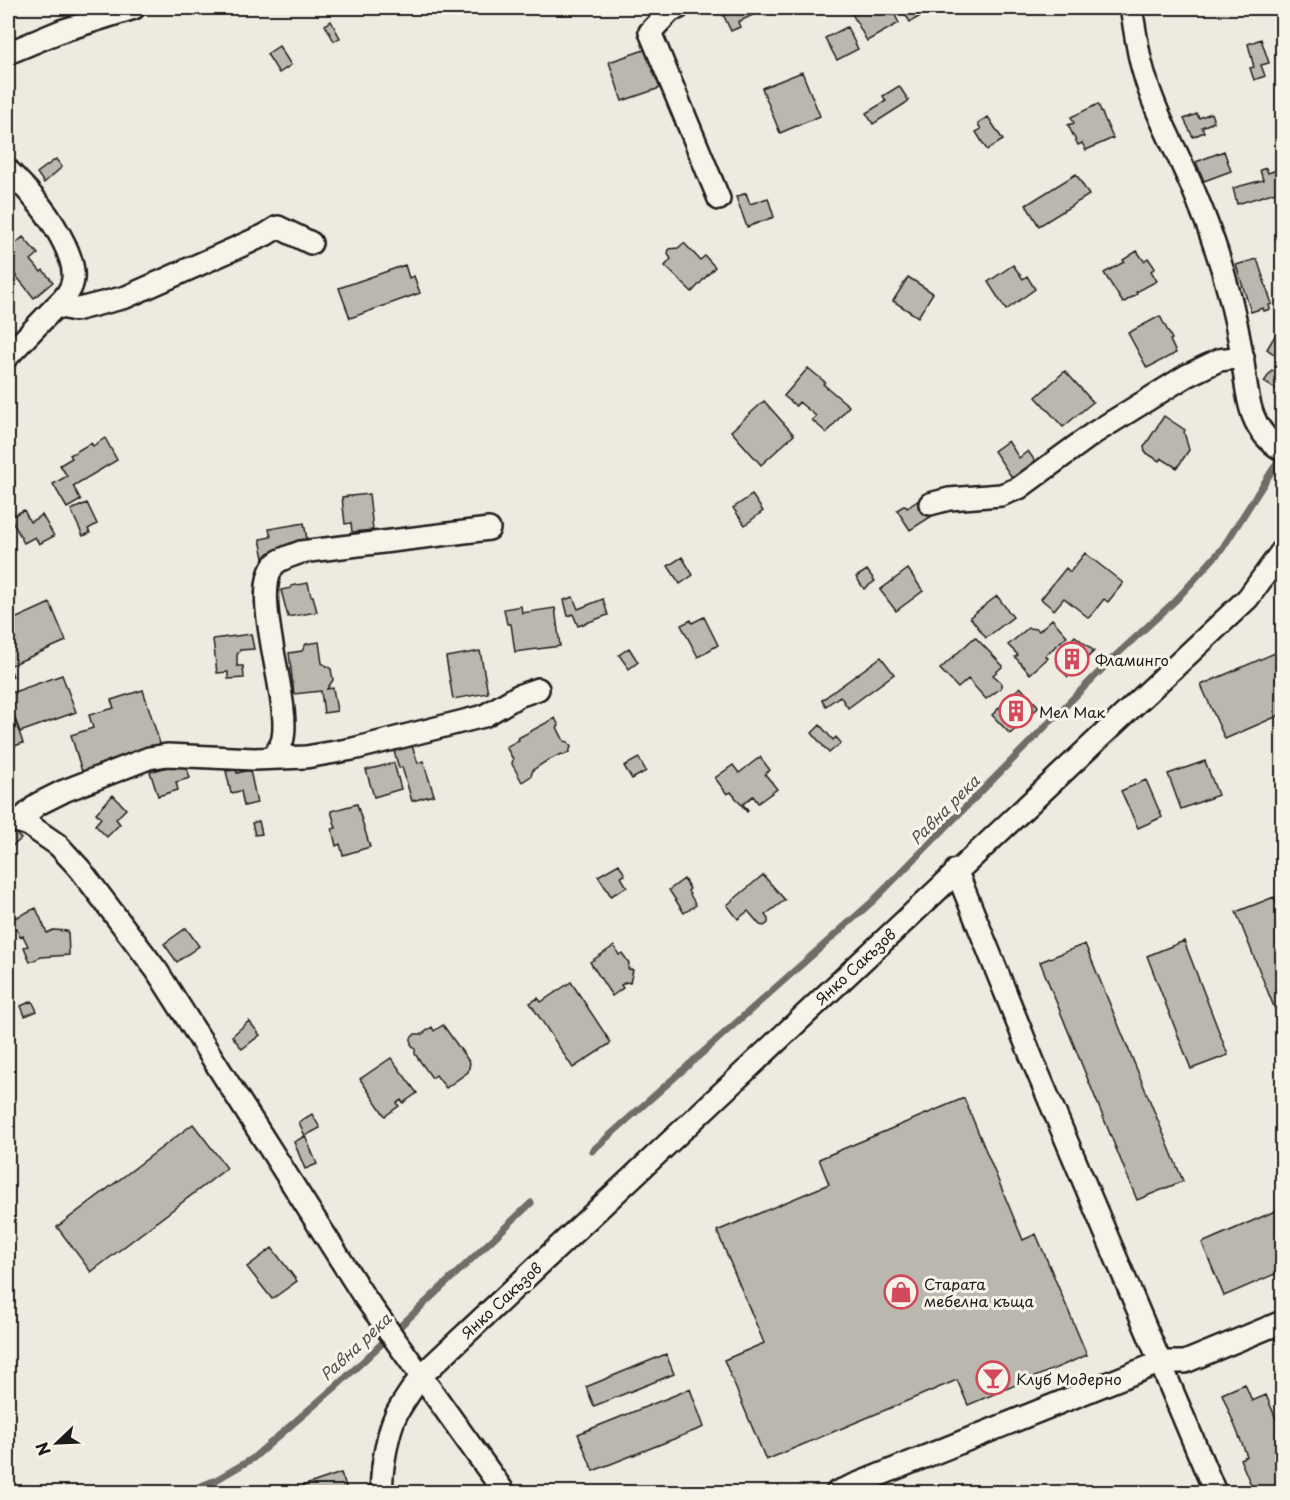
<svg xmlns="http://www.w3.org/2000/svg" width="1290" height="1500" font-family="'Playpen Sans',sans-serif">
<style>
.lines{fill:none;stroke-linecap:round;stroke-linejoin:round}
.stream{stroke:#6f6d69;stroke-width:7}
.building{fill:#bab7af;stroke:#1c1c1c;stroke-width:1.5}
.street-casing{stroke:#1c1c1c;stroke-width:26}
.street{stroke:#f7f3e8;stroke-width:21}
.labels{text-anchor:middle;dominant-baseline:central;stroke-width:6;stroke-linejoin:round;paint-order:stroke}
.poi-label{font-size:15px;fill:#1c1c1c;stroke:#f7f3e8;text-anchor:start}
.street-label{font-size:15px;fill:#1c1c1c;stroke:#f7f3e8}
.water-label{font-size:16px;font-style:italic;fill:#535250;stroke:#f7f3e8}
</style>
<rect width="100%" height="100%" fill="#eeeae0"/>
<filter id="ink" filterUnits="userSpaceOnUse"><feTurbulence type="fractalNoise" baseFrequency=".0167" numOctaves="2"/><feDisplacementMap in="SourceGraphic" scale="12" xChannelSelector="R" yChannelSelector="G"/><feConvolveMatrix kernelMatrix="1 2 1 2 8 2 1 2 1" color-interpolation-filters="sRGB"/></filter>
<g filter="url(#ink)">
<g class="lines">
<path class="stream" d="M592,1151L873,901L1111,660L1176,600L1222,549L1282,455
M186,1492L216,1480L252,1459L341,1382L531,1203"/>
</g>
<path class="building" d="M727,8H750L753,15L738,22L740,27L731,31L721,10Z
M849,8H891L899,23L867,41Z
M901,8H932L933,9L910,22Z
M331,21L340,38L334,41L325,25Z
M847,27L858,49L837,60L825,38Z
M1261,39L1269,63L1261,65L1265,76L1254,80L1250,68L1254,67L1248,44Z
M279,46L291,65L279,73L267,54Z
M650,48L663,87L622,101L609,62Z
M802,72L820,116L780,133L762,88Z
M899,86L909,101L873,124L866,113L886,101L883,96Z
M1098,104L1113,138L1086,150L1082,143L1078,145L1068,125L1074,123L1071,117Z
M1211,113L1214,122L1202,127L1204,132L1193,137L1184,119L1197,114L1199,118Z
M988,117L1003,140L987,150L976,132L981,129L978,124Z
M1224,151L1231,171L1204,181L1196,162Z
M56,159L62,167L44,183L37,173Z
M1266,168L1268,173L1282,168V190L1237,204L1233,188L1263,180L1260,170Z
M1076,174L1089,195L1039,226L1026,205Z
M746,193L750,204L768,198L774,217L747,227L736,197Z
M23,237L38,254L31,260L41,272L43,270L53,282L34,298L8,266V250Z
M684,243L700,260L705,256L715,267L692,292L665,266L671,259L668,254L669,249L678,248Z
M1137,251L1144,261L1148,258L1155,268L1151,271L1157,281L1136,292L1137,294L1123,303L1104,273L1124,262L1123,260Z
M1257,259L1272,304L1269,305L1270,309L1264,311L1263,308L1251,312L1236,265Z
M405,265L409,278L414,276L420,293L350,318L339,288Z
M1013,265L1023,279L1027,276L1035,289L1006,310L988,282Z
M908,277L933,293L918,317L893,301Z
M1160,316L1172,339L1170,340L1176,353L1147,368L1128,333Z
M1282,324V360L1267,349Z
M808,368L825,382L823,384L849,406L827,433L812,420L816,416L799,402L796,406L784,396Z
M1272,370L1280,376L1282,373V393L1264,382Z
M1065,371L1093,402L1063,427L1036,397Z
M764,401L794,435L761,465L731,431Z
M1164,416L1185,430L1184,432L1189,450L1177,468L1161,458L1159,461L1145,452L1144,447Z
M105,438L117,460L73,486L81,500L67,508L53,484L67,476L60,465L72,458L70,455L91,443L93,446Z
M1008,441L1019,458L1028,451L1040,468L1017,485L994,451Z
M369,494L373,530L352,532L351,523L345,524L342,497Z
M752,495L763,511L745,525L733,508Z
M922,498L932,516L910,530L897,510L905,505L907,508Z
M87,503L97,524L88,529L90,533L83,536L71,510Z
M24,510L30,522L42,515L54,536L39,544L35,537L24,543L10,517Z
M304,523L309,550L264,558L260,539L271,537L269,529Z
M1085,553L1123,583L1108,602L1104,599L1089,618L1064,598L1054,610L1041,599L1066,568L1070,572Z
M682,557L693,575L680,584L668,566Z
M908,569L923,591L896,611L880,590Z
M867,570L875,581L864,589L856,577Z
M308,583L311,596H313L317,612L288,617L281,590L291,588V586Z
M997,596L1013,617L986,638L970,617Z
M573,597L578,609L603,599L608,615L578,626L573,614L568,616L564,600Z
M50,603L66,641L9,666L13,676L8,678V622Z
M521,606L522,613L555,608L560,646L515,652L511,624H507L504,609Z
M704,617L718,645L698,657L681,625L691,620L692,623Z
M1052,619L1067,636L1045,656L1048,658L1030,674L1015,657L1018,655L1008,645L1028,628L1037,629L1039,631Z
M251,634L254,649L240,650L237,655V666H243L244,678L228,679V672L217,673L213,639Z
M1075,636L1094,651L1068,677L1058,666L1060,652Z
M975,637L1003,666L993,675L1001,682V688L986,699L968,679L958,688L940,669Z
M319,642L322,663L331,669L333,680L327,689L333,688L337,711L324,713L321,691L294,694L289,653L302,651L306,644Z
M629,648L638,662L629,669L619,655Z
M1282,650V714L1225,739L1201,685Z
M480,651L488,693L453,699L446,657Z
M881,657L894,674L848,708L840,696L826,706L822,700Z
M62,675L76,712L20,732L8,700V694Z
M1020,687L1039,707L1010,734L992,715Z
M143,690L162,750L83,775L71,735L93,728L89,715L114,708L111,700Z
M8,700L23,743L9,748L8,743Z
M555,718L559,726L557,727L564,741L568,742L571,747L569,752L564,755L561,754L545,762L533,770L531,776L522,782L512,764L513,759L506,747L519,740L518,738Z
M820,725L833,740L836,737L841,743L829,753L812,733Z
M412,746L418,763L423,761L434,795L412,801L402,767L399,768L394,751Z
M760,757L770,770L765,774L777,789L758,803L753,796L743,804L748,811L747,812L731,792L727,794L715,778L733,765L739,773Z
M639,758L646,771L632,779L624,766Z
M1205,761L1218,795L1181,809L1168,774Z
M185,762L190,778L176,782L178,790L158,796L150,772Z
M394,763L401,789L374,797L366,770Z
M236,770L237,773L250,770L257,803L244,806L241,791L231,793L226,771Z
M1146,780L1162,817L1138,828L1121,791Z
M113,795L126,809L116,819L120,824L107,837L95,825L101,818L96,813Z
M357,804L370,847L343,855L340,844L336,846L332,829L336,828L331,811Z
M259,821L262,834L255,835L252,823Z
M11,828L21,839L8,850V831Z
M619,864L625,875L621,877L627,887L611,896L598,876Z
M763,875L785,900L765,915L768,919V923L764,926L760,925L748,911L738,919L727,905Z
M684,879L690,889L688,891L696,905L684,913L669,890Z
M1274,897L1282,917V1027L1236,912Z
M36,908L47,933L53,930L68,931L69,955L41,957L30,962L24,947L28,946L23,936L20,937L16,928L8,932V921Z
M186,928L199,946L177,962L164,944Z
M1184,941L1228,1055L1191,1069L1147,956Z
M1085,944L1183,1181L1137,1200L1040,962Z
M614,946L619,955L622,953L629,963L628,969L633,970L630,983L626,982L621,985L623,988L612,996L590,962Z
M571,982L611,1043L573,1068L530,1003L538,998L541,1002Z
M32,1001L37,1011L25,1016L21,1006Z
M249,1021L260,1035L242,1049L232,1036Z
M443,1025L470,1063L468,1072L446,1088L436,1075L432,1078L415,1054V1049L411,1044V1038L415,1034H422L432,1027L434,1031Z
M391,1058L417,1093L403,1103L401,1100L397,1103L399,1106L385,1116L360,1079Z
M964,1098L1023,1240L1036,1234L1087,1355L968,1405L957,1380L766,1460L724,1360L764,1343L717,1231L829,1184L819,1159Z
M312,1114L320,1128L305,1136L299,1122Z
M193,1124L227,1168L91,1272L57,1227Z
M305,1136L317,1164L305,1169L294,1142Z
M1282,1208V1271L1224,1296L1202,1243Z
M272,1248L297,1281L272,1299L247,1267Z
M666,1354L674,1374L594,1406L586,1387Z
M1245,1384L1252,1401L1266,1395L1277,1421L1282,1419V1445L1279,1447L1282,1455V1492H1254L1240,1459L1247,1456L1222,1394Z
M690,1389L704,1427L593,1471L578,1434Z
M341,1473L348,1492H292L291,1490Z"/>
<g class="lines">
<g class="street-casing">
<path id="street" d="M678,8L671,10L650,32L719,199
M1131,8C1135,28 1137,50 1143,70C1155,115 1179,154 1196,196C1217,246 1232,296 1241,349C1248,388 1244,427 1282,450
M8,53L61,31L134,8
M8,170C16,179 25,187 33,197C49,215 76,255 73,279C72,290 64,299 56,306
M8,356L56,306L75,310L126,297L265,235L278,227L311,243
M930,504L949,499L1001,495L1019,488L1094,433L1186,376L1219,360L1243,357
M273,758C276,752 282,745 283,738C291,697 248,590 276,563C282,558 294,555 301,552L489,529
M8,818L29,825L58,845L80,869L157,971L363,1295L504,1492
M18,822L38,804L64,791L149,758L167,755L254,759L306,757L353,749L484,716L518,696L538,689
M956,870L1035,1066L1215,1492
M382,1492C380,1474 388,1429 397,1413C404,1400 413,1388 421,1376L1248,598L1282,551
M837,1492L1161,1362H1185L1282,1322"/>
</g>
<use href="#street" class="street"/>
</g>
</g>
<defs>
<g id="building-ring" transform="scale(1.725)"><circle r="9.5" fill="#f7f3e8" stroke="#d1495b" stroke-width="1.5"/><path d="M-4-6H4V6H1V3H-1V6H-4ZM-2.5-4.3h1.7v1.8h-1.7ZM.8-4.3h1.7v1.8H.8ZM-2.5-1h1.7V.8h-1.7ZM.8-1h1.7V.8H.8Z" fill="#d1495b"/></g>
<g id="shop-ring" transform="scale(1.725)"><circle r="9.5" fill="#f7f3e8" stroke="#d1495b" stroke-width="1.5"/><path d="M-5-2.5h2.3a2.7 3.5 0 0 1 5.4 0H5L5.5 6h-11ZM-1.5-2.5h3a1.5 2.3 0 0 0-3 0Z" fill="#d1495b"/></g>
<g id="bar-ring" transform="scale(1.725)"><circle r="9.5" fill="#f7f3e8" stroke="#d1495b" stroke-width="1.5"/><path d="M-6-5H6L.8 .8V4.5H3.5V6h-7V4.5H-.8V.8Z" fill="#d1495b"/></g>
</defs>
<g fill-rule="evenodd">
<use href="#building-ring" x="1072" y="659"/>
<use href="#building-ring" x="1016" y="711"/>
<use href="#shop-ring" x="901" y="1292"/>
<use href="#bar-ring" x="993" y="1378"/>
</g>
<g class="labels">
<g class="poi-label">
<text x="1095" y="659">Фламинго</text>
<text x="1039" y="711">Мел Мак</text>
<text x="924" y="1283">Старата<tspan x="924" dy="17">мебелна къща</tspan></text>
<text x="1016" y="1378">Клуб Модерно</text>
</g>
<g class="street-label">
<text transform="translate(855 966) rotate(-43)">Янко Сакъзов</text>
<text transform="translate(501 1300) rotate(-43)">Янко Сакъзов</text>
</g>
<g class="water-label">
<text transform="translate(944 809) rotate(-45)">Равна река</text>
<text transform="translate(355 1346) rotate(-43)">Равна река</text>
</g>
</g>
<rect width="1290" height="1500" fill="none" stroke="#f7f3e8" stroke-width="30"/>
<rect x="15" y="15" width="1260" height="1470" fill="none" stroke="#1c1c1c" stroke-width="2" filter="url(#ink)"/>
<g transform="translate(57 1443) rotate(247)" stroke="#f7f3e8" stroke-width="4.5" paint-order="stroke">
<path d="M0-4.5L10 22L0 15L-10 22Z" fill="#1c1c1c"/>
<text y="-9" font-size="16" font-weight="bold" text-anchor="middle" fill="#1c1c1c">N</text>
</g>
</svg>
